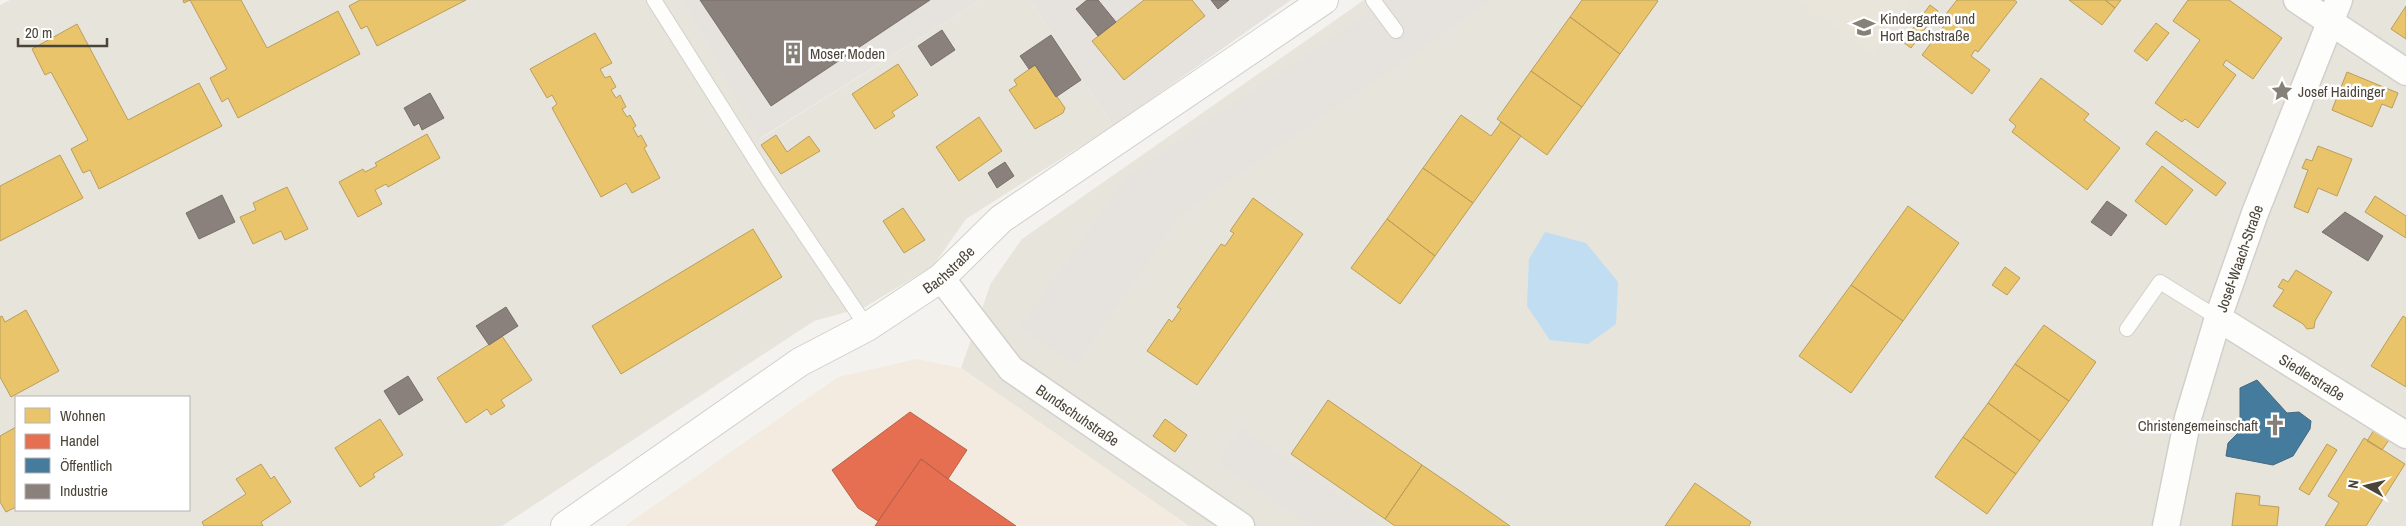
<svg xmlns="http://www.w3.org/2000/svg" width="2406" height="526" font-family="'Archivo Narrow',sans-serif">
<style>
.residential{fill:#e7e4dc;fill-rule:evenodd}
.commercial{fill:#f3ebdf}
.industrial{fill:#e6e2de}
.education{fill:#eae5da}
.parking{fill:#e6e3df}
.water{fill:#c0ddf1}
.homes{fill:#e9c46a;stroke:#ba9e5b}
.shops{fill:#e76f51;stroke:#b8624a}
.public{fill:#457b9d;stroke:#476a7f}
.industry{fill:#8a817c;stroke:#776f68}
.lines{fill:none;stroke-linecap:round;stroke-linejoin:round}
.service-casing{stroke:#d2d0cb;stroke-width:16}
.minor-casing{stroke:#d2d0cb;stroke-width:29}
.tertiary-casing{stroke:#d2d0cb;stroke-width:30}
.service{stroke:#fdfdfc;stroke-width:14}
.minor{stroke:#fdfdfc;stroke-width:26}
.tertiary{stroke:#fdfdfc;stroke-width:28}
.labels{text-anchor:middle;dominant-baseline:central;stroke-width:5;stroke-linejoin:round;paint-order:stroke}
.poi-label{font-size:15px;fill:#4b4439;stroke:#fff;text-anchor:start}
.street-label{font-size:15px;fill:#4b4439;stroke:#fff}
</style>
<rect width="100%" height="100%" fill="#f4f2ee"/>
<path class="residential" d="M10,0H682L760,139L981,0H1030L1113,126L966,219L933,266L865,307L814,321L502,526H0V5ZM16,397H189V510H16Z
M1364,0H2406V526H1189L961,368L991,283L1022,239Z"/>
<path class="commercial" d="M917,359L961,368L1189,526H625L838,377Z"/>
<path class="industrial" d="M682,0H981L759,139Z
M1030,0H1291L1113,126Z"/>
<path class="education" d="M1800,0H1912L1873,55Z"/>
<path class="parking" d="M1387,0H1492L1182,214L1075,366L1019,327L1128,175Z
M1241,427L1384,526H1310L1217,462Z"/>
<path class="water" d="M1545,232L1586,243L1618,282L1616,324L1588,344L1550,340L1527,306L1529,259Z"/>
<path class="homes" d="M183,0H241L267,48L338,11L360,54L238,118L228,98L222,102L210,78L227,69L190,0L184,3Z
M360,0H466L377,46L367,26L361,29L349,6Z
M1144,0H1192L1205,16L1124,80L1092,41Z
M1582,0H1656L1658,1L1620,54L1570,17Z
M1957,0H2014L2017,2L1978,52L1975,50L1971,56L1990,70L1972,94L1922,55L1947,22L1942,19Z
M2069,0H2105L2115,8L2102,25Z
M2105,0H2121L2115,8Z
M2188,0H2229L2282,38L2253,79L2226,60L2223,65L2236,75L2198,128L2185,119L2182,122L2155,103L2200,40L2173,21Z
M1930,5L1938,11L1911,48L1903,42Z
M2406,6V39L2391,29Z
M1570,17L1620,54L1582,107L1531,71Z
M2156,23L2169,33L2147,61L2134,51Z
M77,24L128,120L199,83L222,126L99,189L90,170L83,173L71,149L88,140L51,72L45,75L32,49Z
M595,33L612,63L600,69L605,78L610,76L616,87L611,90L616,98L620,95L626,107L622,109L627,117L630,115L636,126L633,128L638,137L641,135L647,146L644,148L660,178L632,193L626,183L601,197L552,108L557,104L552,95L547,98L530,69Z
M898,64L918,95L892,112L895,116L875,129L852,94Z
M1035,65L1065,108L1063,113L1035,129L1009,90L1017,85L1014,80Z
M1531,71L1582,107L1547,155L1497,119Z
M2347,72L2398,93L2392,108L2382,104L2372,127L2332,110Z
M2041,78L2089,114L2084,120L2120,148L2087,190L2012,132L2016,126L2009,120Z
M1461,115L1491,136L1501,122L1521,136L1473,203L1423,168Z
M979,117L1002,151L959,181L936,147Z
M2156,131L2226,183L2216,196L2146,144Z
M427,134L440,158L388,187L386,184L375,190L382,204L358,217L339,182L363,169L365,172L377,166L375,163Z
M776,135L787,152L809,136L820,151L781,174L761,145Z
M2318,146L2352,159L2337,196L2318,188L2308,213L2294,207L2308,170L2302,168L2306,159L2312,161Z
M60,155L83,198L0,241V186Z
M2162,166L2193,190L2166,225L2135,201Z
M1423,168L1473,203L1435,256L1387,219Z
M287,187L308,229L285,240L281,231L253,244L240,217L256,210L253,203Z
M2375,196L2406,216V238L2365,212Z
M1253,198L1303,234L1197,385L1147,351L1169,319L1172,322L1181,309L1177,307L1221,244L1225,246L1234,233L1230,231Z
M1908,206L1959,243L1903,321L1851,285Z
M903,208L925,240L904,253L883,221Z
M1387,219L1435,256L1400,304L1351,268Z
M753,229L782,277L621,374L592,326Z
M2005,267L2020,278L2007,295L1992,285Z
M2296,270L2332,292L2315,321L2314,328L2307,329L2303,324L2273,306L2284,290L2278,287L2283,279L2288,282Z
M1851,285L1903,321L1851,393L1799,356Z
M26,310L59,371L11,397L0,377V317L2,316L5,322Z
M2403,316L2406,318V387L2371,366Z
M2044,325L2096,362L2069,401L2015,364Z
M502,336L532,380L501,400L505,406L491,415L487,409L466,423L437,378Z
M2015,364L2069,401L2040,441L1988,403Z
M1328,400L1422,465L1385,519L1291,454Z
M1988,403L2040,441L2016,474L1963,437Z
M380,419L403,455L373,474L375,477L360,487L335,448Z
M1165,419L1187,435L1175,452L1153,436Z
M16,427V507L6,512L0,502V436Z
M2374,430L2389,440L2382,450L2367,441Z
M1963,437L2016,474L1987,514L1935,477Z
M2364,438L2405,464L2366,526H2325L2339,503L2328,496Z
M2327,444L2337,450L2309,495L2299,489Z
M261,464L271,479L274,476L291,502L261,522L263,526H204L202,522L246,494L236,479Z
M1422,465L1463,493L1510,526H1395L1385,519Z
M1695,483L1751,522L1749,526H1665Z
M2236,493L2260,496L2259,505L2279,507L2277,526H2232Z"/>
<path class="shops" d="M910,412L967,450L948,479L921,459L878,521L858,508L832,470Z
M921,459L948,479L1016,526H875Z"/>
<path class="public" d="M2257,380L2287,413L2299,412L2311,421L2310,429L2293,456L2273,465L2226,456L2228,443L2240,431V388Z"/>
<path class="industry" d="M700,0H930L771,106Z
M1087,0H1098L1116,22L1098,36L1076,9Z
M1211,0H1229L1218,9Z
M942,30L955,50L931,66L918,46Z
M1051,35L1081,80L1056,97L1035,65L1029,69L1020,56Z
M430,93L444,118L422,130L419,123L414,126L404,108Z
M1005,162L1014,176L997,188L988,173Z
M222,195L235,222L199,239L186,213Z
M2107,201L2127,215L2111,236L2091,222Z
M2345,212L2383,236L2368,261L2322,232Z
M506,307L518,326L489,345L476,326Z
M408,376L423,400L399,415L384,391Z"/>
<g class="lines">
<g class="service-casing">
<path id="service" d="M654,0L768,180L867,327
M1373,0L1396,31
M2127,329L2160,282L2218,318"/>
</g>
<g class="minor-casing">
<g id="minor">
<path d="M2297,0L2406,72"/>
<path id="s1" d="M941,278L1011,369L1241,526"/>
<path id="s2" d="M2218,318L2406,435"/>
<path id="s3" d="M2166,526L2188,418L2218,318L2255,213L2339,0"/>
</g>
</g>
<g class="tertiary-casing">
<g id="tertiary">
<path id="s4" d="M565,526L800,362L867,327L941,278L1001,219L1324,0"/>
</g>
</g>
<use href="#service" class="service"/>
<use href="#minor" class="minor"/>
<use href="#tertiary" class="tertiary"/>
</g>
<defs>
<g id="school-bare" transform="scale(1.725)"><path d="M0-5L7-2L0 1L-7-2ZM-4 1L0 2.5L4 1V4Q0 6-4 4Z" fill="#868178" stroke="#fff" stroke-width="2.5" paint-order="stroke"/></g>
<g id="building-bare" transform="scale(1.725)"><path d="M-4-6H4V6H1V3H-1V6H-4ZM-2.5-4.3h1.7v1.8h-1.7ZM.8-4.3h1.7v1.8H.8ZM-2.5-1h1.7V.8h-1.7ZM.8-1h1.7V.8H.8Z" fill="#868178" stroke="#fff" stroke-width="2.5" paint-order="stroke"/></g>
<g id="sight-bare" transform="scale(1.725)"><path d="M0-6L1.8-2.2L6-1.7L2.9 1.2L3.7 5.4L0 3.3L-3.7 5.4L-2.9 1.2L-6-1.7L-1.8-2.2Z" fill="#868178" stroke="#fff" stroke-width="2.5" paint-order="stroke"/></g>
<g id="church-bare" transform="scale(1.725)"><path d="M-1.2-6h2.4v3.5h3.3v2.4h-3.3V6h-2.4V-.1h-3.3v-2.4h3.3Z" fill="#868178" stroke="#fff" stroke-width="2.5" paint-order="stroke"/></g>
</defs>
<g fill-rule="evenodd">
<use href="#school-bare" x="1864" y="27"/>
<use href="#building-bare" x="793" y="53"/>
<use href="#sight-bare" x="2282" y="91"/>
<use href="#church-bare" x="2275" y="425"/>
</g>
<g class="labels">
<g class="poi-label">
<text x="1880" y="18">Kindergarten und<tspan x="1880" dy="17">Hort Bachstraße</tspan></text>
<text x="810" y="53">Moser Moden</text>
<text x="2298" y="91">Josef Haidinger</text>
<text x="2258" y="425" text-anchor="end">Christengemeinschaft</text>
</g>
<g class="street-label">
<text stroke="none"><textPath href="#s3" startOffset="278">Josef-Waach-Straße</textPath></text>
<text stroke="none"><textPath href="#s4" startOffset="462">Bachstraße</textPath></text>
<text stroke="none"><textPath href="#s2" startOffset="111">Siedlerstraße</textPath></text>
<text stroke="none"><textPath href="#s1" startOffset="196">Bundschuhstraße</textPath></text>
</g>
</g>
<rect x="15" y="396" width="175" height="115" fill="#ffffff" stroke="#b7b4b0"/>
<rect x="25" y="408" width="25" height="15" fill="#e9c46a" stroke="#b7b4b0"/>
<text x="60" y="421" font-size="15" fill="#4b4439">Wohnen</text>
<rect x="25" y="434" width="25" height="15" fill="#e76f51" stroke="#b7b4b0"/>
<text x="60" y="446" font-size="15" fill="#4b4439">Handel</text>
<rect x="25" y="458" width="25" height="15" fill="#457b9d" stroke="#b7b4b0"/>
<text x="60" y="471" font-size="15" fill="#4b4439">Öffentlich</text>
<rect x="25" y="484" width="25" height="15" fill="#8a817c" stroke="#b7b4b0"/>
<text x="60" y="496" font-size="15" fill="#4b4439">Industrie</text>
<g transform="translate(2366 486) rotate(278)" stroke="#ffffff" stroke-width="4" paint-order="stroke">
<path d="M0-4L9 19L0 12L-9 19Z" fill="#4b4439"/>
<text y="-8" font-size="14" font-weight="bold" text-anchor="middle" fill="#4b4439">N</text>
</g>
<path d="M18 38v8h89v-8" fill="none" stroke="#4b4439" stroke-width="2.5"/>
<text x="25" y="38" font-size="15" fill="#4b4439" stroke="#ffffff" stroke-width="4" paint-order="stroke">20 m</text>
</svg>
